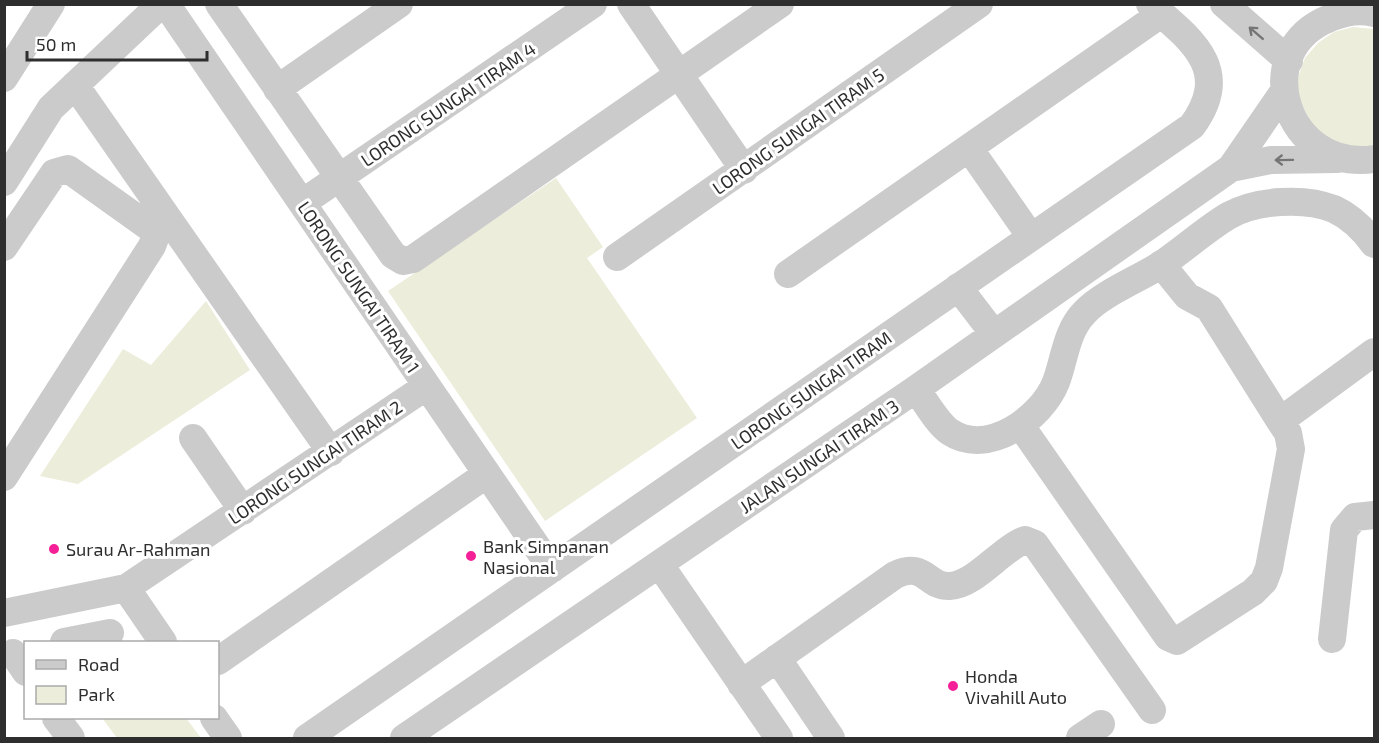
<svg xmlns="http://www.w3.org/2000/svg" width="1379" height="743" font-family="'Exo 2',sans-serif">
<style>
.green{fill:#ededdb}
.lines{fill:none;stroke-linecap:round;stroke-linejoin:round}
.minor{stroke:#cbcbcb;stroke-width:28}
.oneway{stroke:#757575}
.poi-dot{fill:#f52098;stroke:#fff;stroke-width:2}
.labels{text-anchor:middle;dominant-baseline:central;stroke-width:6;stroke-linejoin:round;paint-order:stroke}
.street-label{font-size:18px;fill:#2e2e2e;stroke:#fff}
.poi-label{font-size:18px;fill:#2e2e2e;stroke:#fff;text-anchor:start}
</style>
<rect width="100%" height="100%" fill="#fff"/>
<path class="green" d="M1353,27L1374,29V148L1356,150L1318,135L1298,98V77L1305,58L1318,43L1334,32Z
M556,178L603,247L587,258L697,418L545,521L388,291Z
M206,301L250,370L78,484L40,476L123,349L151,365Z
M102,718H186L201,738H117Z"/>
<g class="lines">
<path class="minor" d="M166,4L552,569
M219,4L393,255L403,261L413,259L780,4
M631,4L744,170
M1224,4L1289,61
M1374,13C1359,9 1344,12 1330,18C1247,51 1286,172 1374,159
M4,78L51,4
M75,85L331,452
M277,89L399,4
M969,148L1031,237
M1231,168L1271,160L1337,159
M4,182L51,108L161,4
M302,203L593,4
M4,247L54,173L68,169L152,229L155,238L152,246L4,477
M617,257L979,4
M1161,264L1187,296L1209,308L1280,421
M788,274L1161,14
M958,287L994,334
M916,389C926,402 937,423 950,432C988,457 1042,418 1056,382C1065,358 1066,331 1085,312C1103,293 1139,279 1162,264C1184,249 1205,230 1228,216C1256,200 1304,197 1334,209C1351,217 1364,230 1374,244
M1021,426L1168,637L1177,641L1253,592L1264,581L1269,568L1291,449L1288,433L1280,421L1374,352
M193,438L243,511
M660,565L779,738
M126,588L163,642
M4,613L126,588L427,386
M1332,639L1344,530L1355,517L1374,515
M64,642L110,633
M13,653L26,672
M777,658L831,738
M218,661L487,474
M741,684L895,575C926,561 926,587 950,586C975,585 1001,549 1025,540L1035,544L1152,710
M56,718L71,738
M214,718L228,738
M307,738L1192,126C1233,70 1192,40 1150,4
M404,738L916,389L1231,168L1284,91
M1080,738L1101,724"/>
</g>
<defs><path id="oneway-shaft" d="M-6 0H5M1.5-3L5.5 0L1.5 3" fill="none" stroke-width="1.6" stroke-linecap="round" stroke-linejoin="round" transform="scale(1.5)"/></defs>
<g class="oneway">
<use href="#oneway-shaft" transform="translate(1256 33) rotate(-139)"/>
<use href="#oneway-shaft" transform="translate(1284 160) rotate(179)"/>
</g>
<g class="poi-dot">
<circle cx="54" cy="549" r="6"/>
<circle cx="471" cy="556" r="6"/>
<circle cx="953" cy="686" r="6"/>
</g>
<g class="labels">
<g class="street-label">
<text transform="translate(448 104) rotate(-34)">LORONG SUNGAI TIRAM 4</text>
<text transform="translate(798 131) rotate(-35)">LORONG SUNGAI TIRAM 5</text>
<text transform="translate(359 287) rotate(56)">LORONG SUNGAI TIRAM 1</text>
<text transform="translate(811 390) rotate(-35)">LORONG SUNGAI TIRAM</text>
<text transform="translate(819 456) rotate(-34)">JALAN SUNGAI TIRAM 3</text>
<text transform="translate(315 462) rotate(-34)">LORONG SUNGAI TIRAM 2</text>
</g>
<g class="poi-label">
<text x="483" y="546">Bank Simpanan<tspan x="483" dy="21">Nasional</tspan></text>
<text x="66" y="549">Surau Ar-Rahman</text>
<text x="965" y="676">Honda<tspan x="965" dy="21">Vivahill Auto</tspan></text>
</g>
</g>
<rect width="1379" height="743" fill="none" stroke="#2e2e2e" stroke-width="12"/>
<rect x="24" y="641" width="195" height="78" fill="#ffffff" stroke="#ababab" stroke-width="1.5"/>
<rect x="36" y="660" width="30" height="9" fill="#cbcbcb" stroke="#ababab" stroke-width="1.5"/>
<text x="78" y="671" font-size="18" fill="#2e2e2e">Road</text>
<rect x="36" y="686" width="30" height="18" fill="#ededdb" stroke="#ababab" stroke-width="1.5"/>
<text x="78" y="701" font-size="18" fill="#2e2e2e">Park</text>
<path d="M27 51v9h180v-9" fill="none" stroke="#2e2e2e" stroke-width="3"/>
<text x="36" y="51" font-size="18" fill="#2e2e2e" stroke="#ffffff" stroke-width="4.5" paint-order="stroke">50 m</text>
</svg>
